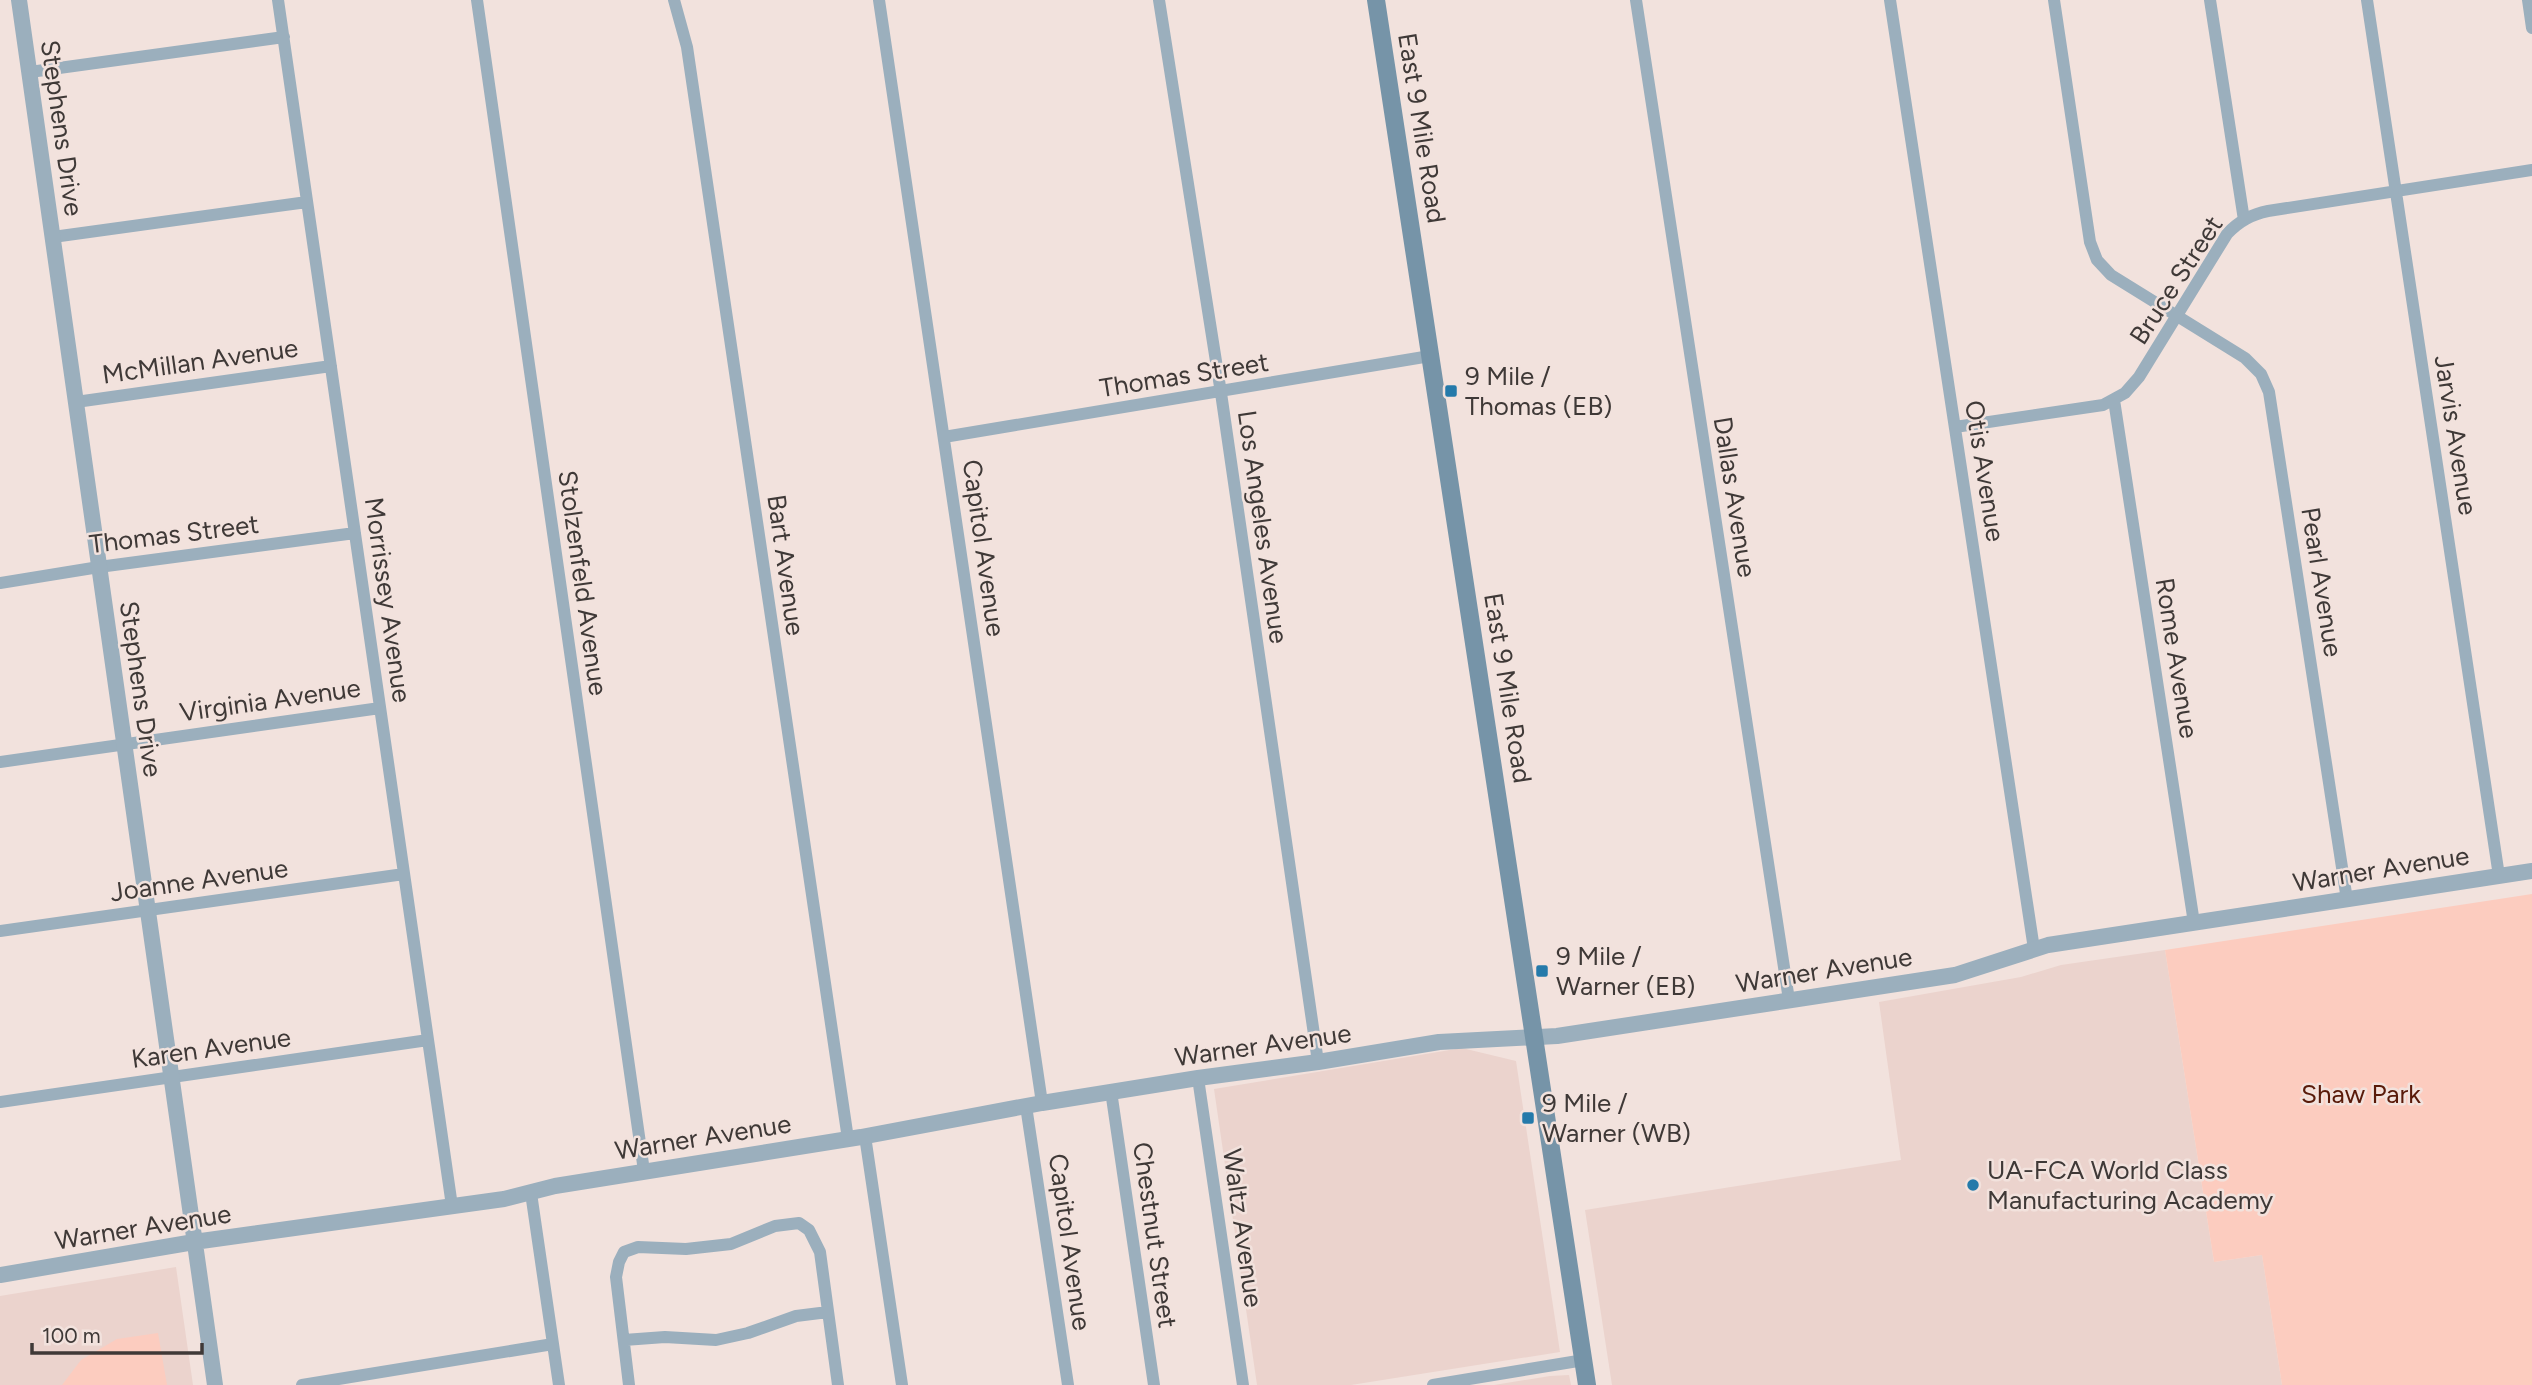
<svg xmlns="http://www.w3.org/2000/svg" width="2532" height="1385" font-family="Figtree,sans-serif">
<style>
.built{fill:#ebd3cd}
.green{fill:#fcccbf}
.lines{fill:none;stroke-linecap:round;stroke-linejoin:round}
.minor{stroke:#9bafbd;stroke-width:12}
.tertiary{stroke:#9bafbd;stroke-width:16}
.secondary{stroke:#7694a8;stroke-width:18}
.poi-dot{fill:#257aaa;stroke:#f2e2dd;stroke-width:2.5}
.labels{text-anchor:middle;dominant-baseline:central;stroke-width:5;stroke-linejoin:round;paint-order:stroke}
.street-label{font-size:26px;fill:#3f3937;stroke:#f2e2dd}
.poi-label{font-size:26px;fill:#3f3937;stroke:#f2e2dd;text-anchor:start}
.park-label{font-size:26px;fill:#591a09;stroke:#f2e2dd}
</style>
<rect width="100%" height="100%" fill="#f2e2dd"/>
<path class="built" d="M2165,950L2214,1262L2262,1255L2282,1385H1612L1585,1210L1901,1160L1879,1002L2021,977L2061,965Z
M1462,1048L1516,1061L1560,1352L1351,1385H1257L1214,1089Z
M176,1267L193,1385H0V1296Z
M1569,1375L1571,1385H1494L1550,1376Z"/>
<path class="green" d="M2532,894V1385H2282L2262,1255L2214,1262L2165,950Z
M158,1333L167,1385H62L81,1360L117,1339Z"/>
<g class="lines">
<path class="minor" d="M278,0L452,1206
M477,0L644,1171
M674,0L687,47L848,1139
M879,0L1042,1103
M1159,0L1221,393L1318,1062
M1636,0L1789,1000
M1890,0L2034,949
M2054,0L2090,242L2097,260L2111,275L2245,358L2261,374L2269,392L2347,900
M2210,0L2244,220
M2367,0L2499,876
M2528,0L2532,28
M30,72L284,37
M53,237L307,202
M2114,400L2194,923
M76,402L331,366
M1955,427L2103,405L2125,393L2139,377L2227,234C2238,222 2252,214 2268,211L2532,170
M944,437L1430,356
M0,583L99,567L355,533
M0,762L380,708
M0,931L404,874
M1198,1078L1243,1385
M1111,1091L1154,1385
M0,1102L428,1040
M1026,1106L1068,1385
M865,1136L902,1385
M531,1193L559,1385
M624,1340L665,1337L716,1340L748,1333L796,1316L828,1312
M302,1385L553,1344
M629,1385L616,1277L619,1262L624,1252L638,1247L686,1249L731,1244L775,1226L799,1223L809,1230L820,1252L838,1385
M1433,1385L1584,1360"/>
<path class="tertiary" d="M19,0L215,1385
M0,1275L194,1242L504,1199L555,1186L861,1137L1042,1103L1198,1078L1318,1062L1439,1042L1557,1036L1955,975L2048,945L2532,871"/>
<path class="secondary" d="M1376,0L1587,1385"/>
</g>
<g class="poi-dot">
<rect x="1444" y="384" width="14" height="14" rx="3.5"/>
<rect x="1535" y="964" width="14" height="14" rx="3.5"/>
<rect x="1521" y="1111" width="14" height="14" rx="3.5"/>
<circle cx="1973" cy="1185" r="7"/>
</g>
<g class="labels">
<g class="street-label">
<text transform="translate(62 128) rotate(82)">Stephens Drive</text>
<text transform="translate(1422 128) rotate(81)">East 9 Mile Road</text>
<text transform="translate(2176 280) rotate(-57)">Bruce Street</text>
<text transform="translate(200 361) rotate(-8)">McMillan Avenue</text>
<text transform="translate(1184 375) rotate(-9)">Thomas Street</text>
<text transform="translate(2456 435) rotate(81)">Jarvis Avenue</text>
<text transform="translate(1985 471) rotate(81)">Otis Avenue</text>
<text transform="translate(1735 497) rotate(81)">Dallas Avenue</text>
<text transform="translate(1263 527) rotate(82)">Los Angeles Avenue</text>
<text transform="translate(174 534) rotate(-7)">Thomas Street</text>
<text transform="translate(984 548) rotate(82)">Capitol Avenue</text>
<text transform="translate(786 565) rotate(82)">Bart Avenue</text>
<text transform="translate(2322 582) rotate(81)">Pearl Avenue</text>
<text transform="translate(583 583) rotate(82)">Stolzenfeld Avenue</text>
<text transform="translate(388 600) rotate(82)">Morrissey Avenue</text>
<text transform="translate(2177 658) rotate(81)">Rome Avenue</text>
<text transform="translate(1508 688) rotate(81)">East 9 Mile Road</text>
<text transform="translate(141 689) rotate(82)">Stephens Drive</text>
<text transform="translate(270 700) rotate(-8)">Virginia Avenue</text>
<text transform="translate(2381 869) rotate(-9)">Warner Avenue</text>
<text transform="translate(199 880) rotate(-8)">Joanne Avenue</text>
<text transform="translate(1824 970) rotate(-9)">Warner Avenue</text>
<text transform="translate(1263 1045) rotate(-8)">Warner Avenue</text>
<text transform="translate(211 1048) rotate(-8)">Karen Avenue</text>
<text transform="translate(703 1137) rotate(-9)">Warner Avenue</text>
<text transform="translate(143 1227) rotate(-9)">Warner Avenue</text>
<text transform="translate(1243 1228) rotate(82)">Waltz Avenue</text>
<text transform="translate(1155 1235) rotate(82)">Chestnut Street</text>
<text transform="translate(1070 1242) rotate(82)">Capitol Avenue</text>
</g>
<g class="poi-label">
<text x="1465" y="376">9 Mile /<tspan x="1465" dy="30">Thomas (EB)</tspan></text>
<text x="1556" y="956">9 Mile /<tspan x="1556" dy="30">Warner (EB)</tspan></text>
<text x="1542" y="1103">9 Mile /<tspan x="1542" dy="30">Warner (WB)</tspan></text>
<text x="1987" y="1170">UA-FCA World Class<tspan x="1987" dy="30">Manufacturing Academy</tspan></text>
</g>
<g class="park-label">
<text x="2361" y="1094">Shaw Park</text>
</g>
</g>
<path d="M32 1343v10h170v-10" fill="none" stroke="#3f3937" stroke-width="3.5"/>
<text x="42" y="1343" font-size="21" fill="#3f3937" stroke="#f2e2dd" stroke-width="5" paint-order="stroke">100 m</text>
</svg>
